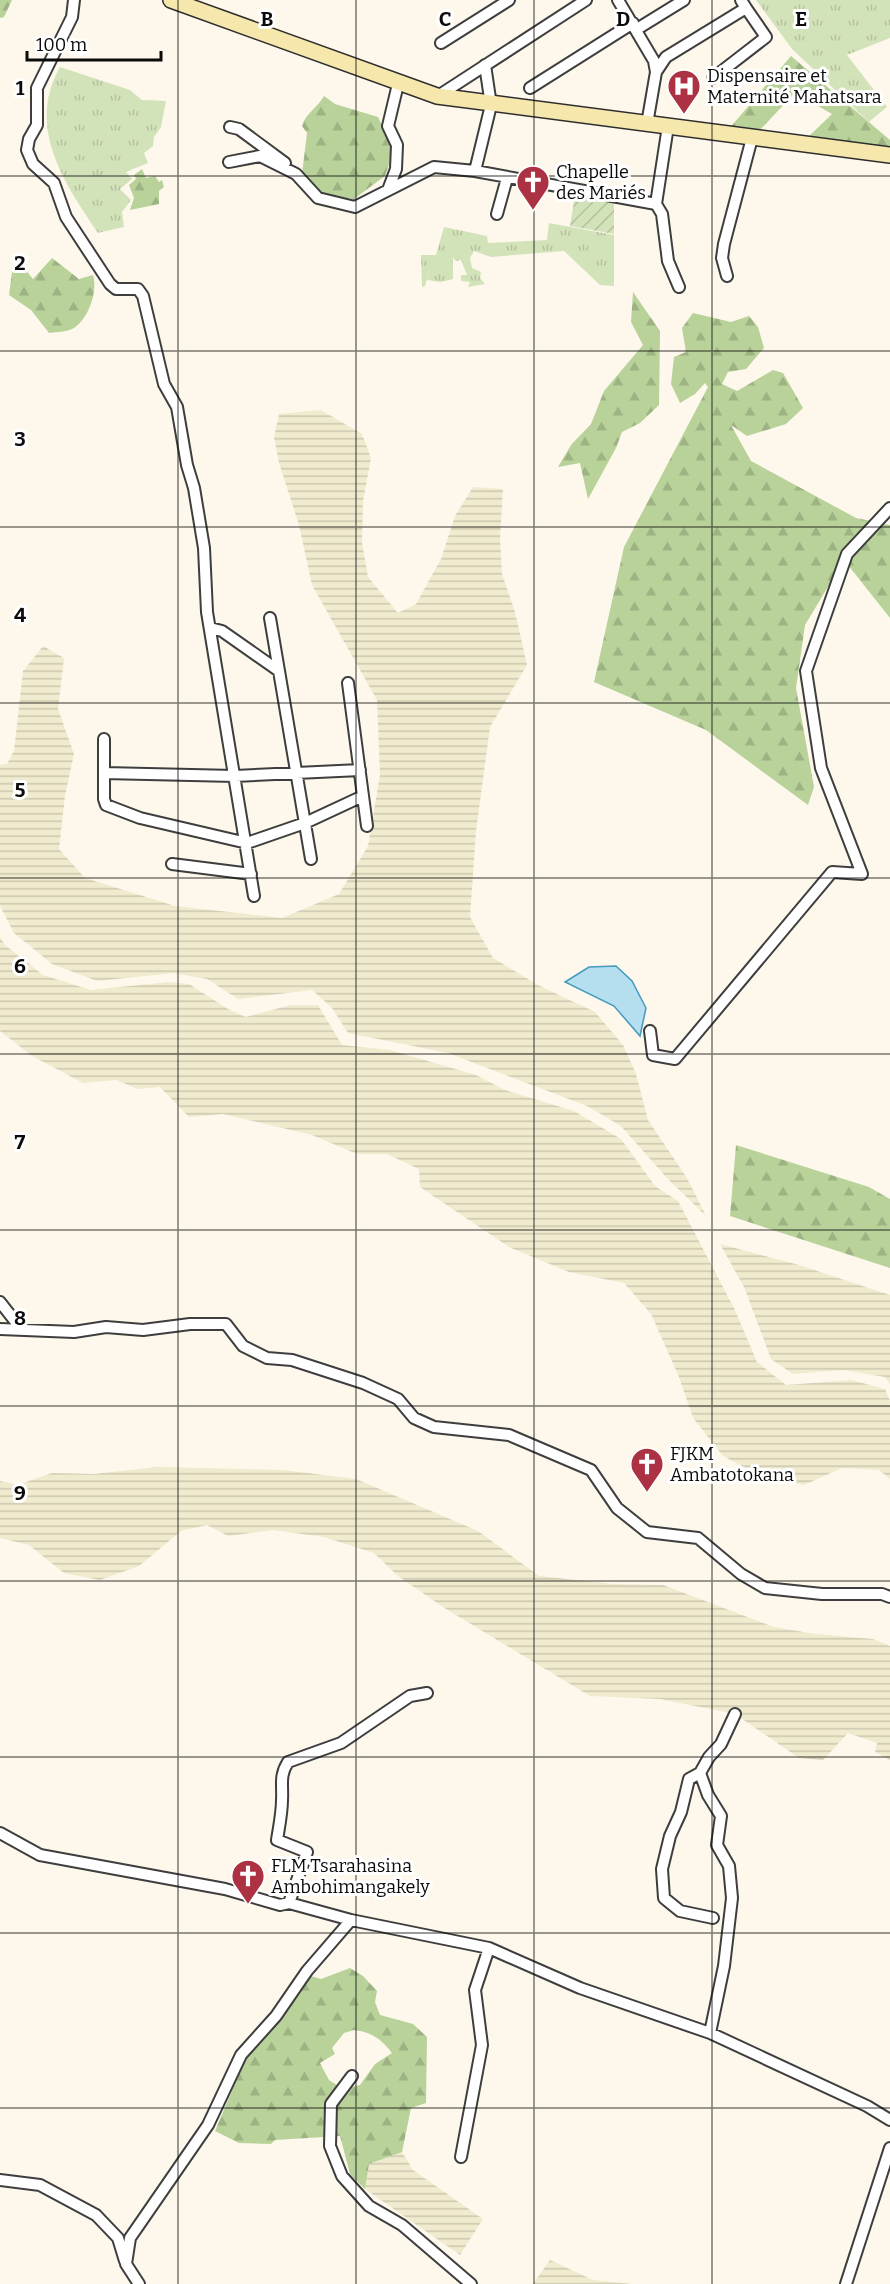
<svg xmlns="http://www.w3.org/2000/svg" width="890" height="2284" font-family="Bitter,serif">
<style>
.farmland{fill:url(#farmland-rules)}
.grass{fill:url(#grass-tufts)}
.forest{fill:url(#forest-firs);fill-rule:evenodd}
.garden{fill:url(#garden-furrows)}
.water{fill:#b5dfef;stroke:#4499be;stroke-width:1.5}
.lines{fill:none;stroke-linecap:round;stroke-linejoin:round}
.street-casing{stroke:#3e3e3e;stroke-width:14}
.secondary-casing{stroke:#2d2d2d;stroke-width:18}
.street{stroke:#fff;stroke-width:10}
.secondary{stroke:#f6e7ad;stroke-width:15}
.grid{fill:none;stroke:#0b0b0b;stroke-width:1.5;stroke-opacity:0.55}
.labels{text-anchor:middle;dominant-baseline:central;stroke-width:6;stroke-linejoin:round;paint-order:stroke}
.poi-label{font-size:18px;fill:#0b0b0b;stroke:#fff;text-anchor:start}
.grid-label{font-size:20px;text-anchor:middle;font-weight:bold;fill:#0b0b0b;stroke:#fff;stroke-width:6;stroke-linejoin:round;paint-order:stroke}
</style>
<defs>
<pattern id="farmland-rules" width="6" height="5" patternUnits="userSpaceOnUse" patternTransform="scale(1.5)"><rect width="6" height="5" fill="#f0eace"/><path d="M0 2.5h6" fill="none" stroke="#ccc7b0"/></pattern>
<pattern id="grass-tufts" width="24" height="20" patternUnits="userSpaceOnUse" patternTransform="scale(1.5)"><rect width="24" height="20" fill="#d3e3b9"/><path d="M3 7l-1-3M5 7V3M7 7l1-3M15 17l-1-3M17 17v-4M19 17l1-3" fill="none" stroke="#b4c19e"/></pattern>
<pattern id="forest-firs" width="22" height="20" patternUnits="userSpaceOnUse" patternTransform="scale(1.5)"><rect width="22" height="20" fill="#b8d29a"/><path d="M5 1l3.5 6h-7zM16 11l3.5 6h-7z" fill="#9db383"/></pattern>
<pattern id="garden-furrows" width="10" height="10" patternUnits="userSpaceOnUse" patternTransform="scale(1.5)"><rect width="10" height="10" fill="#d3e3b9"/><path d="M-1 1l2-2M0 10L10 0M9 11l2-2" fill="none" stroke="#b4c19e"/></pattern>
</defs>
<rect width="100%" height="100%" fill="#fdf8eb"/>
<path class="farmland" d="M321,410L362,434L371,458L363,501L362,543L368,577L398,613L416,604L441,559L455,516L473,487L503,489L500,538L502,574L515,612L527,665L490,727L476,831L470,917L493,958L538,985L595,1012L623,1045L636,1074L648,1120L687,1178L706,1216L667,1178L621,1126L587,1106L448,1053L348,1033L332,1008L312,990L238,999L207,979L174,973L97,981L52,964L14,933L0,906V765L7,764L14,751L23,671L43,646L64,658L58,709L74,754L65,796L59,849L85,878L175,906L282,918L339,894L368,846L380,775L377,700L312,585L299,525L279,463L274,437L279,414Z
M0,937L5,945L43,975L91,990L169,982L189,984L228,1009L246,1017L291,1005H318L342,1045L390,1050L476,1075L505,1090L574,1111L621,1139L655,1186L678,1201L735,1310L757,1362L786,1385L851,1380L885,1389L890,1401V1479L879,1470L842,1468L804,1485L757,1474L723,1456L693,1418L679,1377L651,1314L624,1283L569,1272L509,1247L420,1187L419,1169L387,1154H357L312,1135L223,1114L189,1117L160,1087L138,1089L116,1080L83,1083L32,1056L0,1031Z
M720,1244L799,1265L890,1295V1384L885,1377L843,1370L793,1374L771,1359L744,1287Z
M156,1467L283,1470L356,1479L478,1531L539,1576L613,1584L663,1585L774,1627L815,1634L873,1639L890,1646V1760L875,1752L877,1743L848,1733L823,1760L799,1758L735,1714L660,1699L590,1696L446,1609L398,1576L374,1553L324,1537L273,1530L228,1536L207,1525L181,1531L139,1566L100,1580L64,1573L29,1545L0,1538V1481L17,1485L52,1473L94,1474Z
M402,2152L413,2170L483,2219L460,2255L365,2189L369,2164Z
M550,2260L593,2280L632,2284H533Z"/>
<path class="grass" d="M756,0H890V38L847,55L887,107L869,122L792,49Z
M60,67L130,90L142,100L166,101L161,127L154,137L153,146L144,153L148,163L126,172L132,179L120,189L131,200L122,212L124,227L98,233C64,183 26,127 60,67Z
M549,223L614,235V286L600,285L564,251L491,257L474,251L470,258L472,268L481,272L480,278L485,284L468,287L470,282L461,281V275H467L461,260L456,261L453,258V279L441,282L427,280L430,268L425,286L422,287L421,255H436L444,227L487,236L488,243L547,240Z"/>
<path class="forest" d="M0,0H12L4,17L0,18Z
M791,56L890,140V151L805,140L832,114L795,93L755,135L728,130Z
M324,96L335,104L378,117L394,150L385,176L354,199L327,197L302,174L307,133L302,126C305,114 318,107 324,96Z
M142,169L146,178L155,176L159,182L162,180L164,187L159,191V204L130,210L134,198L129,185L136,179L134,175Z
M52,258L79,279L93,275C98,291 89,318 74,328C68,332 56,332 49,333L31,310L9,295L12,272L21,264L33,279Z
M633,292L660,331L659,405L640,423L622,432L616,448L588,499L580,463L558,467L571,445L591,424L604,391L643,345L631,322Z
M693,313L731,322L749,316L758,327L764,348L746,369L728,372L722,384L737,391L773,370L783,373L803,408L786,424L747,436L731,425L751,461L856,518L890,525V618L844,560L805,625L796,688L814,787L808,805L706,730L594,682L624,547L708,387L705,383L695,394L680,403L671,384L674,357L686,352L682,328Z
M736,1145L869,1187L890,1199V1268L730,1216Z
M350,1968L363,1976L377,1991L375,2002L380,2015L413,2024L427,2037L426,2103L411,2108L402,2152L369,2164L365,2189L350,2174L340,2136L275,2140L271,2144L239,2143L215,2131L245,2060L311,1976L321,1979ZM354,2030C372,2032 381,2039 392,2053L375,2064L360,2085L343,2089L329,2080L320,2063L335,2054L332,2048L344,2033Z"/>
<path class="garden" d="M575,195L614,203V234L570,226Z"/>
<path class="water" d="M616,966L632,981L646,1008L640,1036L614,1006L565,982L589,967Z"/>
<g class="lines">
<g class="street-casing">
<path id="street" d="M74,0L72,17L37,88V125L29,139L27,150L33,164L54,183L66,217L110,284L116,289H138L143,296L164,384L177,407L187,465L194,488L204,548L207,612L254,896
M618,0L654,61L656,72L647,124
M637,29L684,0
M441,43L509,0
M485,65L491,105L475,171L656,204L662,214L668,261L679,287
M656,72L666,57L746,8L741,0
M713,78L766,37L746,8
M530,88L633,23
M438,96L586,0
M230,127L239,129L285,163
M229,162L260,156L296,174L318,198L355,207L434,167L475,171
M388,190L396,169L397,145L388,126L398,84
M656,204L668,126
M497,214L507,178
M727,276L722,258L724,244L752,138
M270,618L311,859
M210,628L222,631L279,671
M104,739V799L106,805L140,818L247,843L305,823L363,796L348,683
M104,773L235,776L360,770
M363,796L367,826
M172,864L251,874
M650,1031L653,1055L675,1059L832,872L862,874L821,768L806,671L847,554L890,508
M0,1302L22,1330
M0,1329L74,1332L106,1327L143,1330L190,1324H226L243,1346L267,1358L292,1360L363,1383L398,1399L414,1418L434,1427L509,1435L591,1470L617,1508L647,1532L698,1538L741,1574L765,1588L822,1594H882L890,1597
M700,1773L689,1779L681,1812L670,1836L662,1869L664,1898L680,1911L713,1918
M0,1833L40,1855L225,1889L280,1905L289,1903L351,1920L489,1948L580,1988L710,2033L867,2106L890,2120
M289,1903L307,1852L277,1840C279,1827 282,1813 282,1800C283,1785 279,1776 288,1762L341,1743L410,1696L427,1693
M710,2033L724,1966L732,1898L729,1866L717,1845L721,1816L708,1795L700,1773L709,1757L721,1744L735,1714
M352,2076L331,2104L330,2146L342,2176L369,2206L402,2225L471,2284
M461,2157L482,2045L475,1990L489,1948
M0,2180L40,2185L96,2215L118,2238L125,2261
M139,2284L126,2264L130,2238L208,2125L241,2055L276,2016L307,1971L351,1920
M846,2284L890,2148"/>
</g>
<g class="secondary-casing">
<path id="secondary" d="M171,0L437,96L890,155"/>
</g>
<use href="#street" class="street"/>
<use href="#secondary" class="secondary"/>
</g>
<path class="grid" d="M178,0V2284M356,0V2284M534,0V2284M712,0V2284M0,176H890M0,351H890M0,527H890M0,703H890M0,878H890M0,1054H890M0,1230H890M0,1406H890M0,1581H890M0,1757H890M0,1933H890M0,2108H890"/>
<defs>
<g id="hospital-pin" transform="scale(1.725)"><path d="M0 17L-7.5 6A9.5 9.5 0 1 1 7.5 6Z" fill="#ac3243" stroke="#fff"/><path d="M-5-5h3v3.5h4V-5h3V5h-3V1.5h-4V5h-3Z" fill="#fff"/></g>
<g id="church-pin" transform="scale(1.725)"><path d="M0 17L-7.5 6A9.5 9.5 0 1 1 7.5 6Z" fill="#ac3243" stroke="#fff"/><path d="M-1.2-6h2.4v3.5h3.3v2.4h-3.3V6h-2.4V-.1h-3.3v-2.4h3.3Z" fill="#fff"/></g>
</defs>
<g fill-rule="evenodd">
<use href="#hospital-pin" x="684" y="86"/>
<use href="#church-pin" x="533" y="182"/>
<use href="#church-pin" x="647" y="1464"/>
<use href="#church-pin" x="248" y="1876"/>
</g>
<g class="labels">
<g class="poi-label">
<text x="707" y="76">Dispensaire et<tspan x="707" dy="21">Maternité Mahatsara</tspan></text>
<text x="556" y="172">Chapelle<tspan x="556" dy="21">des Mariés</tspan></text>
<text x="670" y="1454">FJKM<tspan x="670" dy="21">Ambatotokana</tspan></text>
<text x="271" y="1866">FLM Tsarahasina<tspan x="271" dy="21">Ambohimangakely</tspan></text>
</g>
</g>
<g class="grid-label">
<text x="267" y="26">B</text>
<text x="445" y="26">C</text>
<text x="623" y="26">D</text>
<text x="801" y="26">E</text>
<text x="20" y="95">1</text>
<text x="20" y="270">2</text>
<text x="20" y="446">3</text>
<text x="20" y="622">4</text>
<text x="20" y="797">5</text>
<text x="20" y="973">6</text>
<text x="20" y="1149">7</text>
<text x="20" y="1325">8</text>
<text x="20" y="1500">9</text>
</g>
<path d="M27 51v9h134v-9" fill="none" stroke="#0b0b0b" stroke-width="3"/>
<text x="36" y="51" font-size="18" fill="#0b0b0b" stroke="#ffffff" stroke-width="4.5" paint-order="stroke">100 m</text>
</svg>
